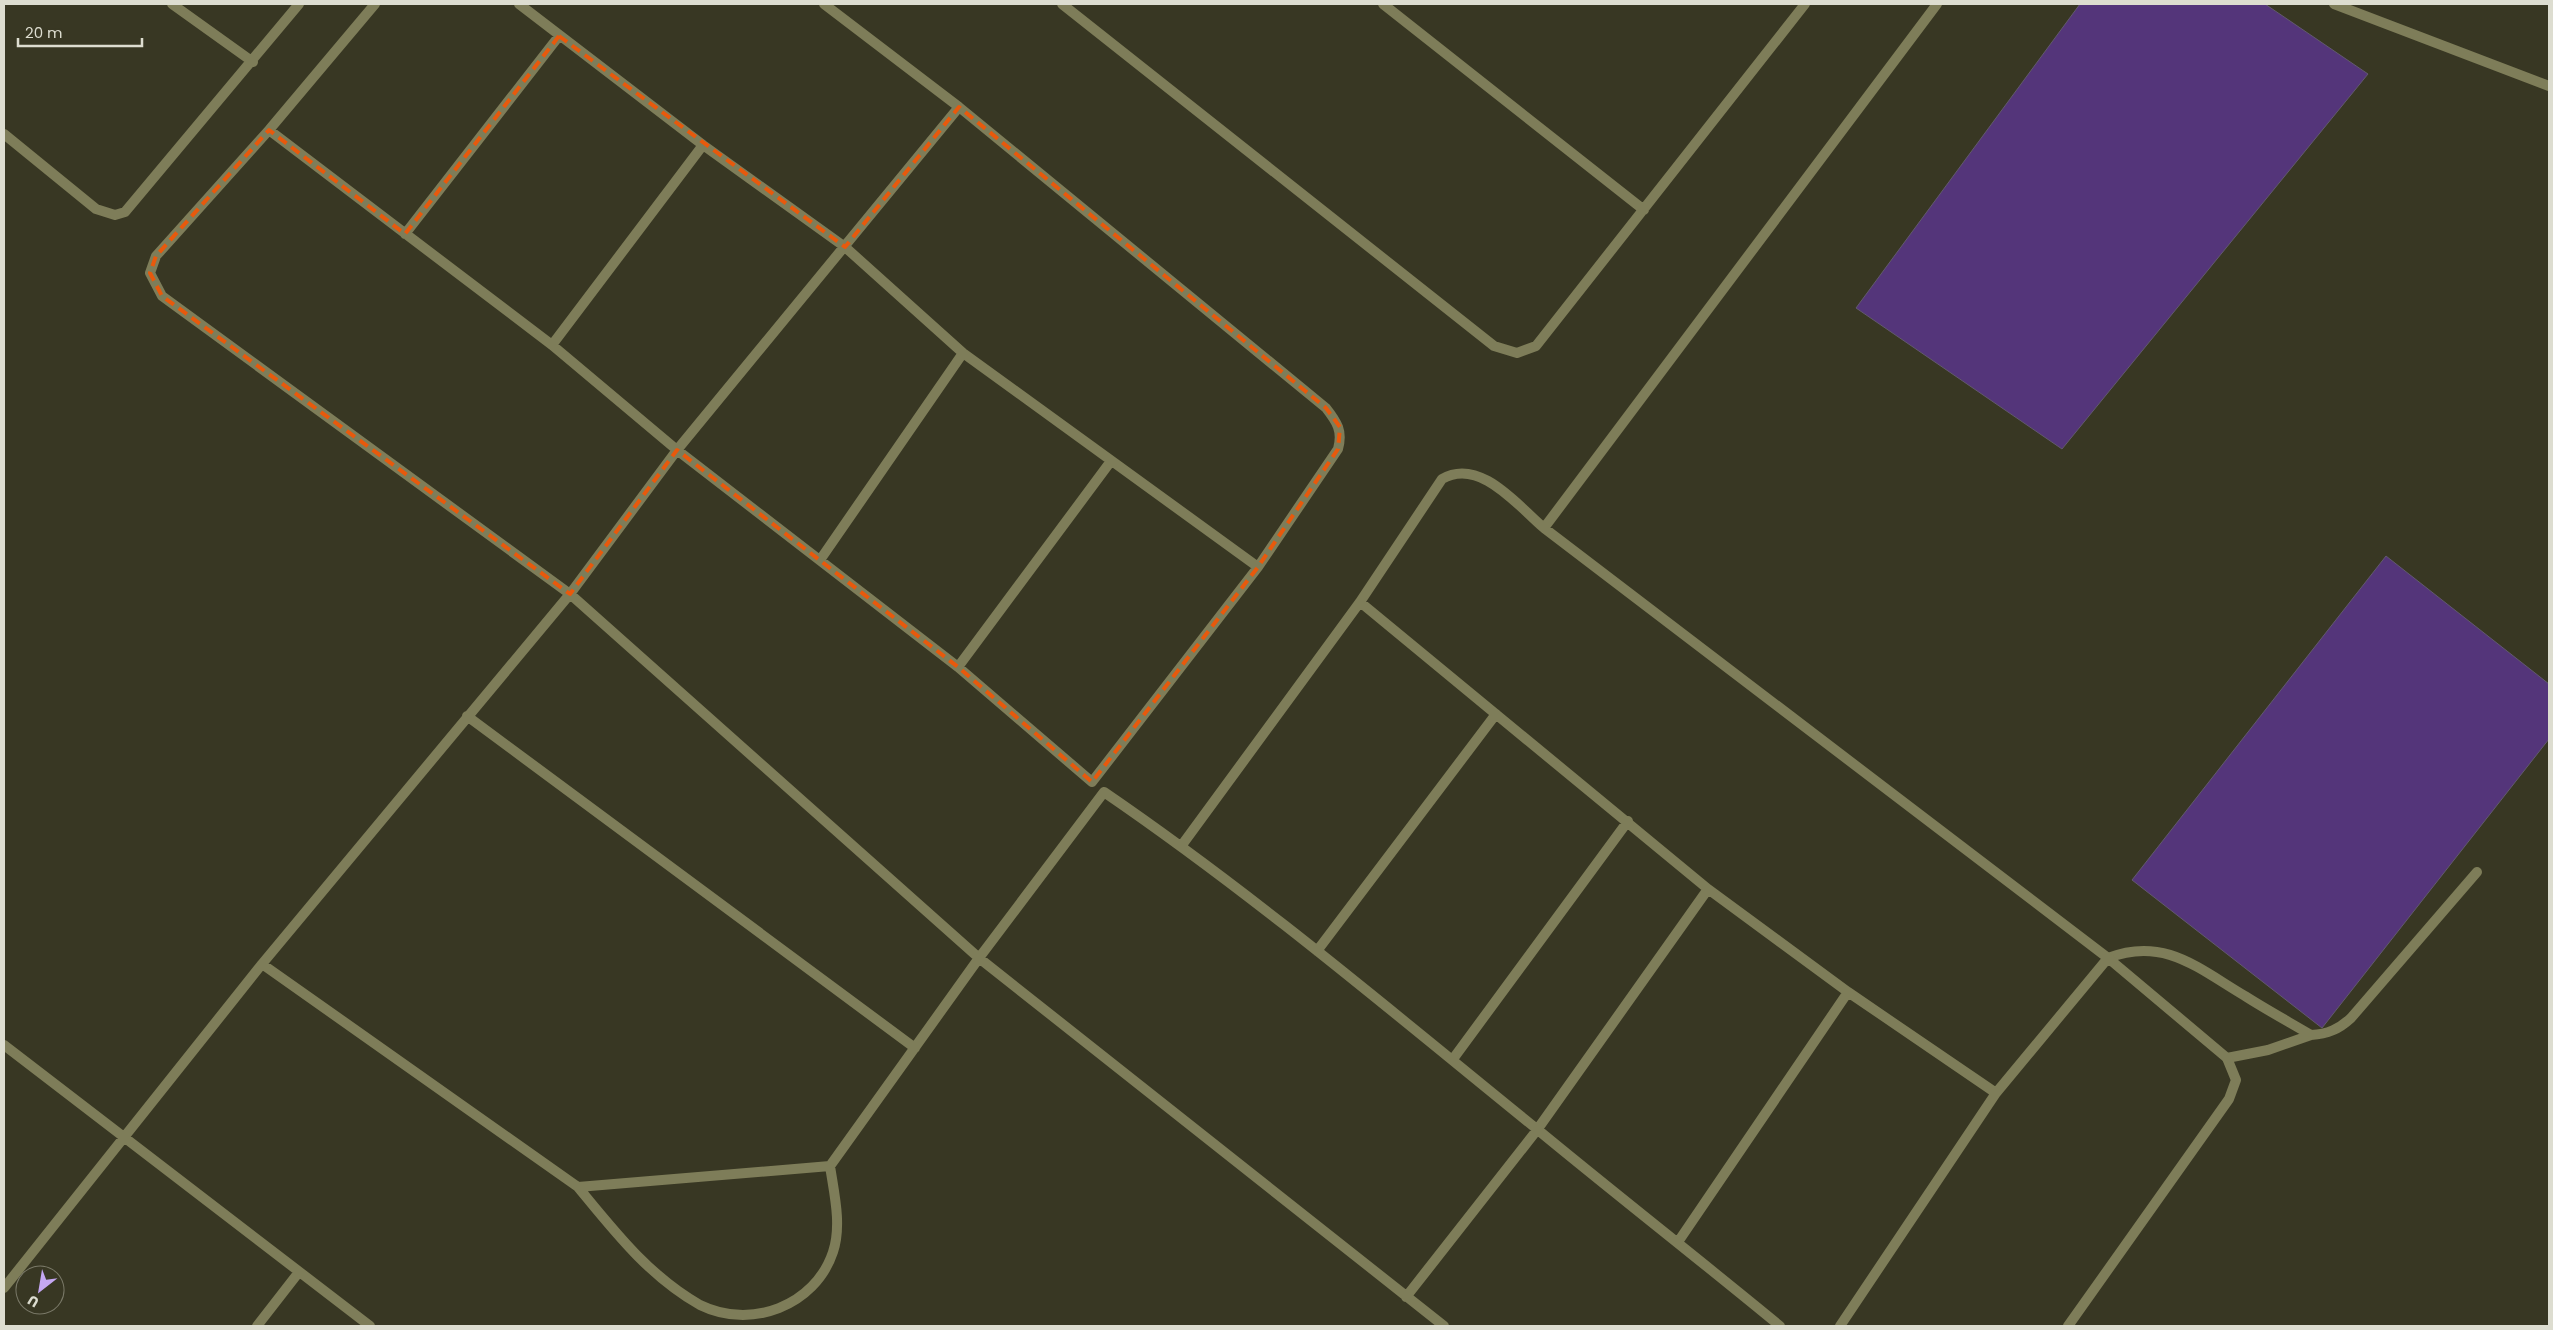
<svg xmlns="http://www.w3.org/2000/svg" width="2553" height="1330" font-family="Poppins,sans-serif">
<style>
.building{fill:#54357a;stroke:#625a6e}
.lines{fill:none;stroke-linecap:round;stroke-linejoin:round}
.service{stroke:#7e7d59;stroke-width:10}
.minor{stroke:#7e7d59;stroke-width:10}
.marked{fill:none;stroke:#e8590c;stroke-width:4;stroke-dasharray:10 6;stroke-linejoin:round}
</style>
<rect width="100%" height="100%" fill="#383723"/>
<path class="building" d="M2080,4H2265L2368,74L2062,449L1856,308Z
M2386,556L2549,684V739L2322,1028L2132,880Z"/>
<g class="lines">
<path class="service" d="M2334,4L2549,86
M2108,958C2164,936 2199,969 2245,996C2267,1010 2289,1022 2311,1035C2328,1034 2339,1029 2351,1018L2477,872
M2227,1058L2268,1050L2311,1035"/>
<path class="minor" d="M172,4L253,62
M375,4L269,130L156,256L150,273L162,296L570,594L979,958L1104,792C1256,896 1396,1015 1538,1130C1618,1196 1700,1260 1780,1326
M519,4L703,145L845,247L963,353L1258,567
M1062,4L1494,346L1517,353L1536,346L1805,4
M1383,4L1644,210
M269,130L552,345L677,450L958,667L1092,782L1258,567L1338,449C1343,431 1337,422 1326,408L959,107L824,4
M4,134L96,209L115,215L125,212L299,4
M405,234L559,36
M552,345L703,145
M1544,528L1937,4
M820,560L963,353
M1360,602L1708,889L1848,992L1996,1093
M958,667L1111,461
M467,716L915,1048
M1182,845L1360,602L1442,479C1480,457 1518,506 1544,528L2108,958L2227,1058L2236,1080L2229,1099L2068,1326
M1317,951L1496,714
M262,964L578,1187L830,1166L979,958L1444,1326
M4,1045L370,1326
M1453,1059L1628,821
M578,1187C615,1232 649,1276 700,1305C751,1330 815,1306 833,1252C842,1225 834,1193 830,1166
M1678,1242L1848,992
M4,1288L262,964L570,594L677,450L959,107
M1406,1297L1537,1130L1708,889
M257,1326L299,1272
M1840,1326L1996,1093L2108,958"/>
</g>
<path class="marked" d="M559,36L845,247L959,107L1326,408L1340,427L1338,449L1258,567L1092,782L958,667L677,450L570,594L162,296L150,273L156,256L269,130L405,234Z"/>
<rect width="2553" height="1330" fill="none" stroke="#ddddd0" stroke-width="10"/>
<g transform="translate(40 1290) rotate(211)"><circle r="24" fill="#383723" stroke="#7a7968"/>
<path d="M0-4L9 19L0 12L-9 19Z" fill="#c4a7f1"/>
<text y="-8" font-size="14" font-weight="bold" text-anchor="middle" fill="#ddddd0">U</text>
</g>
<path d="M18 38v8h124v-8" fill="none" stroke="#ddddd0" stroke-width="2.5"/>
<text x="25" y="38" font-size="15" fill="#ddddd0" stroke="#383723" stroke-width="4" paint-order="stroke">20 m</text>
</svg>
